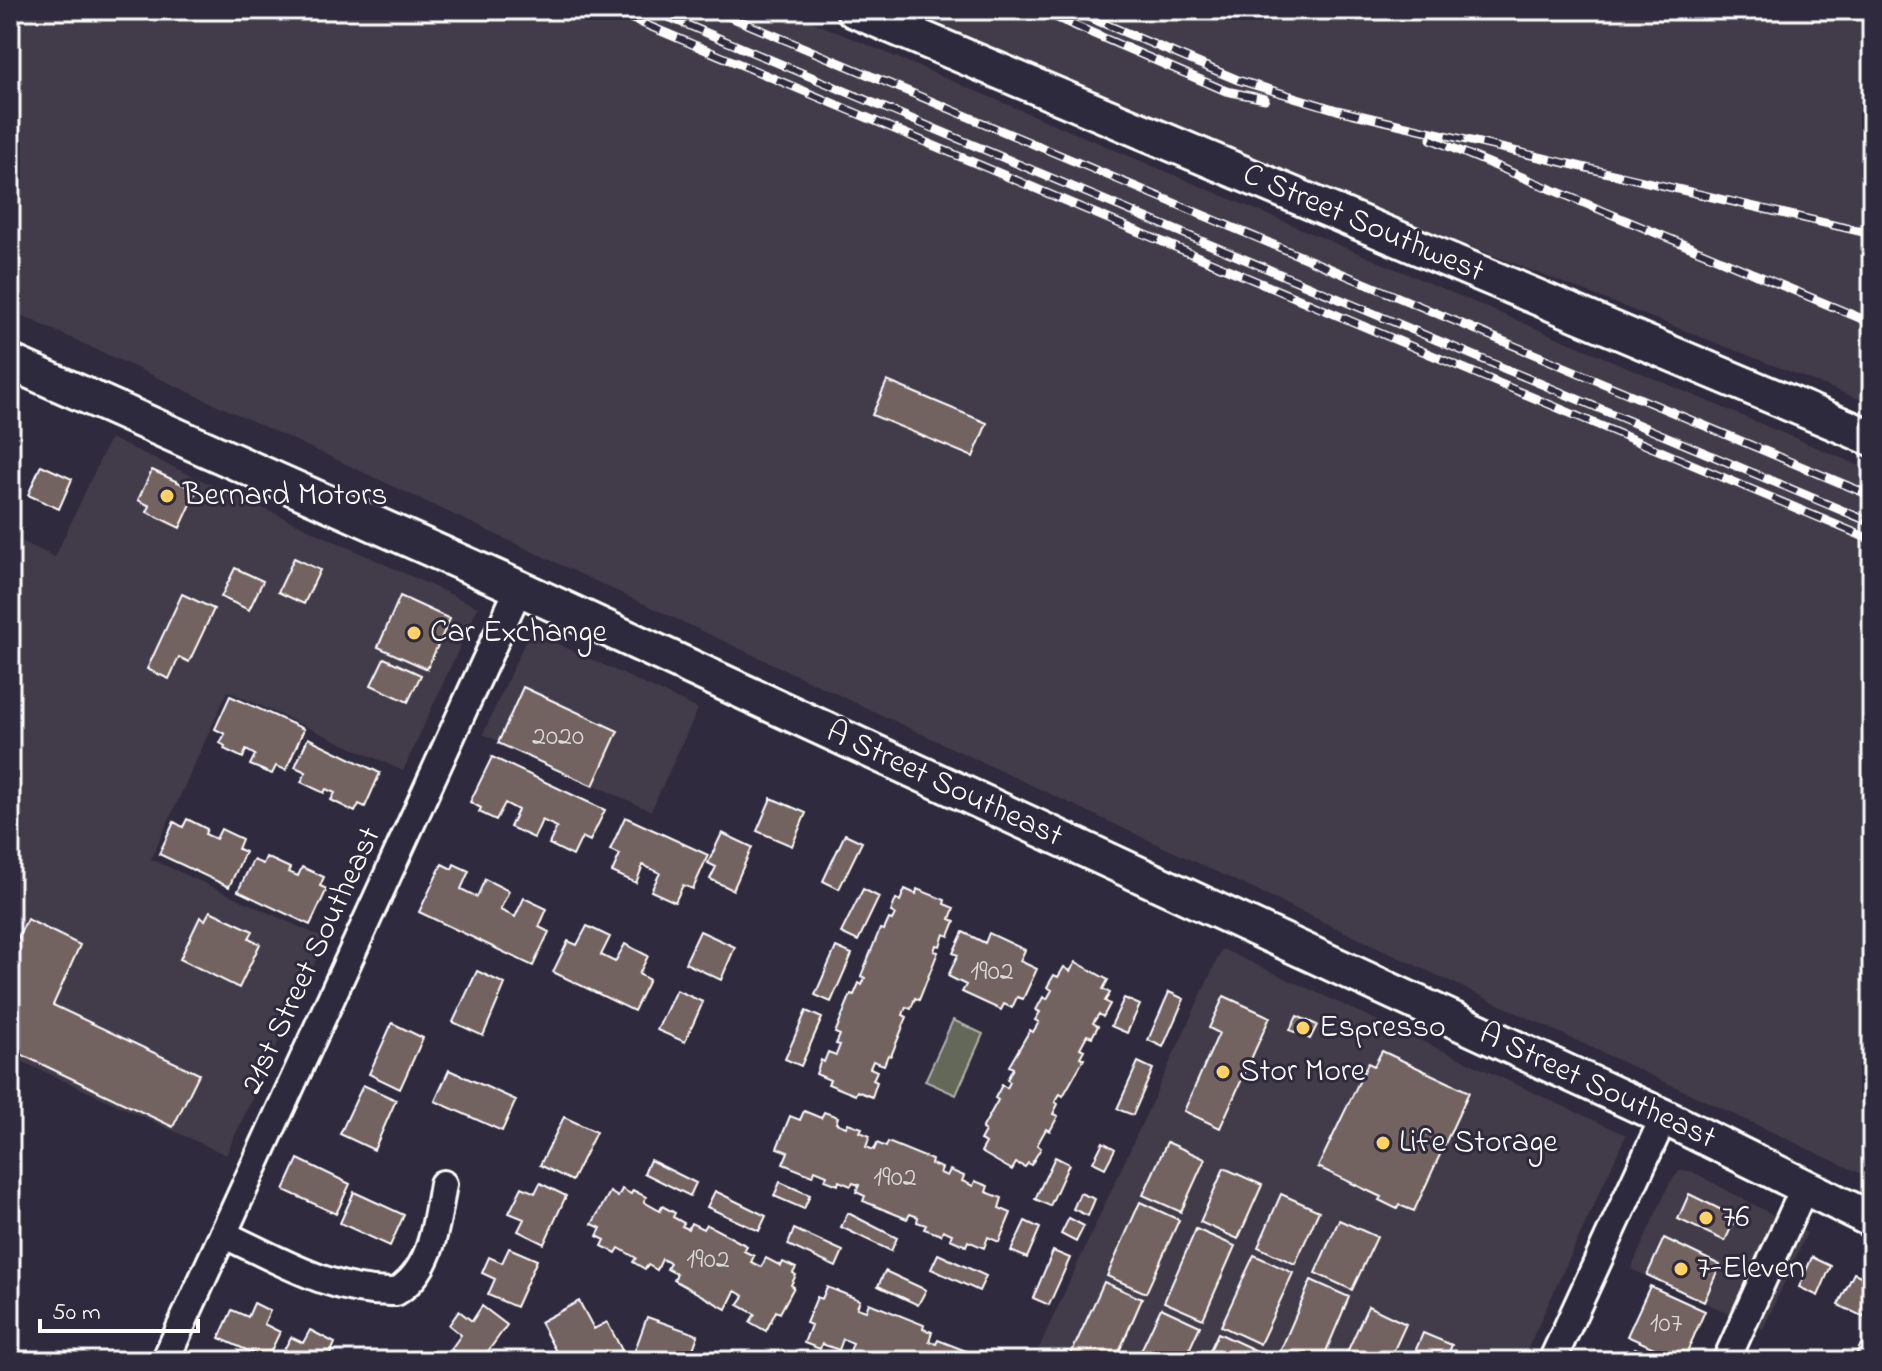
<svg xmlns="http://www.w3.org/2000/svg" width="1882" height="1371" font-family="'Indie Flower',sans-serif">
<style>
.built{fill:#433b48}
.green{fill:#636759;stroke:#b1b3ac;stroke-width:2}
.building{fill:#726360;stroke:#fff;stroke-width:2}
.lines{fill:none;stroke-linecap:round;stroke-linejoin:round}
.minor-casing{stroke:#fff;stroke-width:32}
.major-casing{stroke:#fff;stroke-width:40}
.minor{stroke:#2f2a3d;stroke-width:26}
.major{stroke:#2f2a3d;stroke-width:34}
.rail-casing{stroke:#fff;stroke-width:9}
.rail{stroke:#2f2a3d;stroke-width:6;stroke-dasharray:18;stroke-linecap:butt}
.poi-dot{fill:#ffd166;stroke:#2f2a3d;stroke-width:3}
.labels{text-anchor:middle;dominant-baseline:central;stroke-width:6;stroke-linejoin:round;paint-order:stroke}
.number-label{font-size:28px;fill:#dcd8d7}
.street-label{font-size:32px;fill:#fff;stroke:#2f2a3d}
.poi-label{font-size:32px;fill:#fff;stroke:#2f2a3d;text-anchor:start}
</style>
<rect width="100%" height="100%" fill="#2f2a3d"/>
<filter id="ink" filterUnits="userSpaceOnUse"><feTurbulence type="fractalNoise" baseFrequency=".0125" numOctaves="2"/><feDisplacementMap in="SourceGraphic" scale="16" xChannelSelector="R" yChannelSelector="G"/><feConvolveMatrix kernelMatrix="1 2 1 2 8 2 1 2 1" color-interpolation-filters="sRGB"/></filter>
<g filter="url(#ink)">
<path class="built" d="M10,10H785L1872,471V1179L322,453L10,310Z
M868,10H1872V404Z
M110,438L478,607L403,771L228,691L151,859L326,939L226,1155L10,1056V944L16,931L10,927V536L55,557Z
M530,631L698,709L651,811L483,734Z
M1222,949L1626,1135L1522,1361H1033Z
M1680,1170L1691,1171L1807,1233L1763,1329L1631,1269L1670,1182Z"/>
<path class="green" d="M953,1020L983,1034L956,1095L925,1081Z"/>
<path class="building" d="M887,381L987,423L973,457L872,415Z
M41,465L72,479L59,509L28,495Z
M152,470L197,491L180,528L147,512L150,506L138,500Z
M294,558L320,570L304,604L278,592Z
M235,568L263,581L249,610L221,597Z
M182,594L214,609L189,662L179,657L169,679L147,669Z
M400,596L450,619L427,669L378,647Z
M384,658L421,675L408,702L371,685Z
M523,687L618,731L593,786L498,743Z
M230,696L304,729L286,770L276,766L272,774L250,765L255,755L246,750L243,758L224,749L225,746L220,743L225,734L215,729Z
M308,738L380,773L365,807L359,804L355,812L331,800L335,793L326,789L324,793L301,782L306,772L295,767Z
M492,757L605,810L590,841L582,837L573,856L549,844L557,827L542,820L534,838L510,827L518,810L505,803L496,820L479,812L481,808L470,802Z
M771,798L806,813L792,846L757,831Z
M625,817L708,855L693,889L683,885L675,902L651,891L660,873L643,865L636,883L612,872L620,854L610,850Z
M187,819L207,829L205,834L216,839L221,829L242,839L238,849L245,852L229,887L159,854L174,822L183,827Z
M722,833L752,847L733,890L710,879L716,867L708,863Z
M845,834L862,842L839,889L823,881Z
M266,857L290,868L288,872L298,876L302,867L324,877L320,886L327,889L310,925L238,891L253,860L263,864Z
M442,864L452,869L454,864L469,871L461,889L477,897L485,879L509,891L500,910L515,917L524,898L547,909L539,927L549,932L533,966L419,912Z
M863,889L879,897L858,941L841,933Z
M905,889L916,894L917,889L945,900L944,904L954,908L950,919L955,921L949,936L944,934L940,946L936,945L934,951L938,952L919,1000L915,998L911,1009L906,1007L903,1015L907,1017L891,1056L888,1055L884,1065L873,1061L870,1068L877,1071L873,1080L877,1082L872,1097L857,1091L855,1095L828,1084L830,1080L816,1074L821,1060L824,1062L828,1052L836,1055L840,1045L836,1044L840,1035L835,1033L851,994L854,995L859,983L862,985L865,978L861,976L880,929L884,930L889,919L892,920L895,914L891,912L896,899L900,901Z
M210,911L253,931L249,938L260,944L239,988L180,959L200,917L205,920Z
M27,919L80,945L53,1005L199,1074L173,1127L10,1049V954Z
M587,926L610,937L601,955L615,962L625,944L648,956L639,974L649,980L634,1011L553,972L568,941L577,945Z
M700,931L735,947L721,980L685,963Z
M963,932L985,943L989,933L1025,950L1020,961L1037,969L1023,999L1017,997L1012,1008L1004,1004L1001,1010L962,992L966,985L948,976L958,955L953,953Z
M836,947L852,954L831,1002L815,995Z
M1076,962L1108,980L1103,989L1110,993L1105,1001L1110,1004L1103,1017L1099,1014L1093,1023L1098,1026L1092,1037L1087,1035L1080,1048L1084,1050L1080,1057L1084,1059L1063,1096L1060,1094L1055,1102L1058,1104L1053,1114L1058,1116L1050,1131L1046,1129L1037,1145L1041,1148L1031,1165L1028,1163L1025,1167L1016,1163L1012,1170L981,1152L986,1143L980,1140L985,1131L982,1129L998,1100L995,1098L1002,1085L1007,1088L1010,1082L1007,1080L1013,1068L1009,1066L1030,1030L1033,1032L1039,1022L1035,1020L1040,1012L1036,1010L1043,997L1047,999L1052,990L1047,987L1054,975L1058,977L1064,967L1070,971Z
M477,971L505,984L483,1036L453,1022Z
M676,990L703,1002L685,1042L657,1030Z
M1169,992L1184,999L1163,1047L1148,1040Z
M1224,996L1270,1017L1220,1128L1184,1111L1219,1033L1209,1028Z
M1124,998L1140,1005L1127,1033L1111,1026Z
M806,1011L822,1018L801,1066L785,1059Z
M1297,1016L1317,1025L1310,1039L1290,1030Z
M392,1023L423,1038L400,1089L369,1074Z
M1382,1051L1469,1092L1414,1211L1399,1205L1397,1209L1379,1200L1381,1197L1318,1167L1368,1063L1374,1066Z
M1138,1062L1153,1069L1133,1115L1117,1109Z
M449,1070L516,1100L502,1131L435,1101Z
M363,1085L396,1100L374,1150L340,1134Z
M804,1111L821,1118L824,1112L838,1117L836,1123L846,1127L848,1123L862,1128L860,1132L870,1136L866,1147L874,1150L877,1143L886,1147L888,1142L932,1160L931,1164L942,1168L940,1173L947,1176L950,1170L964,1176L962,1181L973,1186L975,1181L988,1186L986,1192L1002,1198L999,1208L1011,1213L999,1242L988,1237L984,1248L968,1241L966,1246L950,1239L952,1234L943,1230L941,1235L924,1229L926,1225L917,1222L918,1217L910,1214L907,1219L863,1201L865,1196L856,1192L859,1185L853,1183L851,1186L839,1181L838,1185L825,1180L827,1175L815,1170L813,1176L783,1164L788,1152L777,1148L790,1116L800,1120Z
M564,1117L596,1132L572,1181L540,1165Z
M1103,1142L1115,1149L1105,1168L1093,1162Z
M1167,1142L1205,1159L1181,1212L1143,1195Z
M1055,1157L1069,1164L1050,1206L1035,1199Z
M298,1159L350,1184L336,1214L284,1190Z
M650,1160L696,1183L690,1196L644,1173Z
M1224,1168L1262,1185L1238,1239L1200,1222Z
M780,1182L810,1195L804,1209L774,1196Z
M540,1183L566,1196L544,1244L518,1231L524,1219L509,1213L522,1187L535,1193Z
M622,1189L631,1194L633,1190L646,1197L644,1202L660,1211L662,1206L675,1213L673,1217L684,1223L682,1226L688,1229L691,1223L703,1229L706,1224L747,1246L744,1251L754,1256L751,1262L761,1267L766,1258L781,1266L783,1262L796,1268L793,1273L796,1275L791,1285L794,1287L780,1313L776,1311L766,1331L750,1322L755,1314L738,1305L744,1296L735,1291L726,1309L674,1280L677,1274L667,1269L670,1263L662,1259L657,1270L648,1265L645,1269L633,1262L636,1258L619,1248L616,1253L602,1246L605,1240L597,1236L601,1228L592,1224L610,1192L618,1197Z
M715,1191L766,1216L759,1231L707,1207Z
M354,1192L404,1215L390,1246L340,1223Z
M1080,1193L1095,1199L1088,1216L1073,1209Z
M1281,1194L1319,1211L1295,1264L1258,1247Z
M1689,1194L1736,1217L1725,1241L1678,1219Z
M1140,1202L1179,1220L1146,1293L1107,1276Z
M848,1213L897,1238L891,1251L841,1227Z
M1069,1218L1084,1226L1076,1242L1061,1234Z
M1339,1220L1377,1237L1352,1290L1315,1273Z
M1025,1221L1040,1228L1027,1258L1011,1251Z
M794,1229L843,1251L836,1267L788,1245Z
M1196,1229L1235,1246L1203,1319L1164,1302Z
M1664,1238L1720,1265L1704,1302L1647,1275Z
M509,1248L537,1260L516,1307L488,1295L495,1279L482,1273L489,1257L502,1263Z
M1053,1251L1070,1258L1049,1305L1033,1298Z
M938,1254L986,1276L979,1291L931,1269Z
M1254,1255L1293,1273L1260,1344L1221,1326Z
M1812,1257L1831,1266L1818,1296L1799,1287Z
M885,1271L926,1290L918,1305L878,1286Z
M1854,1273L1872,1281V1298L1864,1317L1838,1305Z
M1311,1280L1349,1297L1322,1361H1296L1279,1354Z
M1104,1282L1142,1299L1115,1361H1086L1071,1354Z
M1650,1286L1705,1311L1683,1361L1627,1336Z
M827,1287L860,1300L857,1308L866,1311L869,1303L924,1325L923,1329L932,1332L929,1341L936,1344L938,1340L979,1356L981,1351L1004,1361H857L848,1356L853,1343L843,1339L839,1350L822,1344L820,1349L804,1343L811,1325L806,1323L817,1297L822,1299Z
M579,1301L594,1329L607,1322L622,1350L601,1361H561L540,1322Z
M254,1303L270,1311L264,1324L280,1332L267,1359L219,1338L232,1310L248,1317Z
M482,1306L507,1325L481,1361H467L451,1349L461,1335L449,1325L459,1311L472,1321Z
M1368,1306L1406,1324L1389,1361H1343Z
M1161,1308L1200,1326L1184,1361H1136Z
M647,1317L698,1335L689,1361H631Z
M310,1330L335,1343L329,1357L337,1361H278L291,1337L303,1343Z
M1218,1333L1257,1351L1252,1361H1205Z
M1423,1333L1452,1345L1445,1361H1411Z
M1861,1344L1872,1349V1361H1853Z
M1635,1348L1665,1361H1630Z"/>
<g class="lines">
<g class="minor-casing">
<path id="minor" d="M223,1234C279,1260 333,1294 396,1292C433,1269 436,1223 443,1184
M165,1361L519,588
M1552,1361L1664,1117
M1726,1361L1805,1186"/>
</g>
<g class="major-casing">
<path id="major" d="M854,10L1872,438
M10,362L519,588L1664,1117L1872,1220"/>
</g>
<use href="#minor" class="minor"/>
<use href="#major" class="major"/>
<g class="rail-casing">
<path id="rail" d="M611,10L1872,540
M652,10L1872,523
M714,10L1872,496
M1039,10L1226,91L1265,99
M1072,10L1238,80L1337,110L1872,234
M1431,139L1872,323"/>
</g>
<use href="#rail" class="rail"/>
</g>
</g>
<g class="poi-dot">
<circle cx="167" cy="496" r="8"/>
<circle cx="414" cy="633" r="8"/>
<circle cx="1303" cy="1028" r="8"/>
<circle cx="1223" cy="1072" r="8"/>
<circle cx="1383" cy="1143" r="8"/>
<circle cx="1706" cy="1218" r="8"/>
<circle cx="1681" cy="1269" r="8"/>
</g>
<g class="labels">
<g class="number-label">
<text x="558" y="737">2020</text>
<text x="992" y="972">1902</text>
<text x="895" y="1178">1902</text>
<text x="708" y="1260">1902</text>
<text x="1666" y="1324">107</text>
</g>
<g class="street-label">
<text transform="translate(1363 224) rotate(23)">C Street Southwest</text>
<text transform="translate(944 785) rotate(25)">A Street Southeast</text>
<text transform="translate(312 961) rotate(-65)">21st Street Southeast</text>
<text transform="translate(1597 1087) rotate(25)">A Street Southeast</text>
</g>
<g class="poi-label">
<text x="183" y="496">Bernard Motors</text>
<text x="430" y="633">Car Exchange</text>
<text x="1319" y="1028">Espresso</text>
<text x="1239" y="1072">Stor More</text>
<text x="1399" y="1143">Life Storage</text>
<text x="1722" y="1218">76</text>
<text x="1697" y="1269">7-Eleven</text>
</g>
</g>
<rect width="1882" height="1371" fill="none" stroke="#2f2a3d" stroke-width="40"/>
<rect x="20" y="20" width="1842" height="1331" fill="none" stroke="#fff" stroke-width="3" filter="url(#ink)"/>
<path d="M40 1319v12h158v-12" fill="none" stroke="#ffffff" stroke-width="4"/>
<text x="52" y="1319" font-size="24" fill="#ffffff" stroke="#2f2a3d" stroke-width="6" paint-order="stroke">50 m</text>
</svg>
